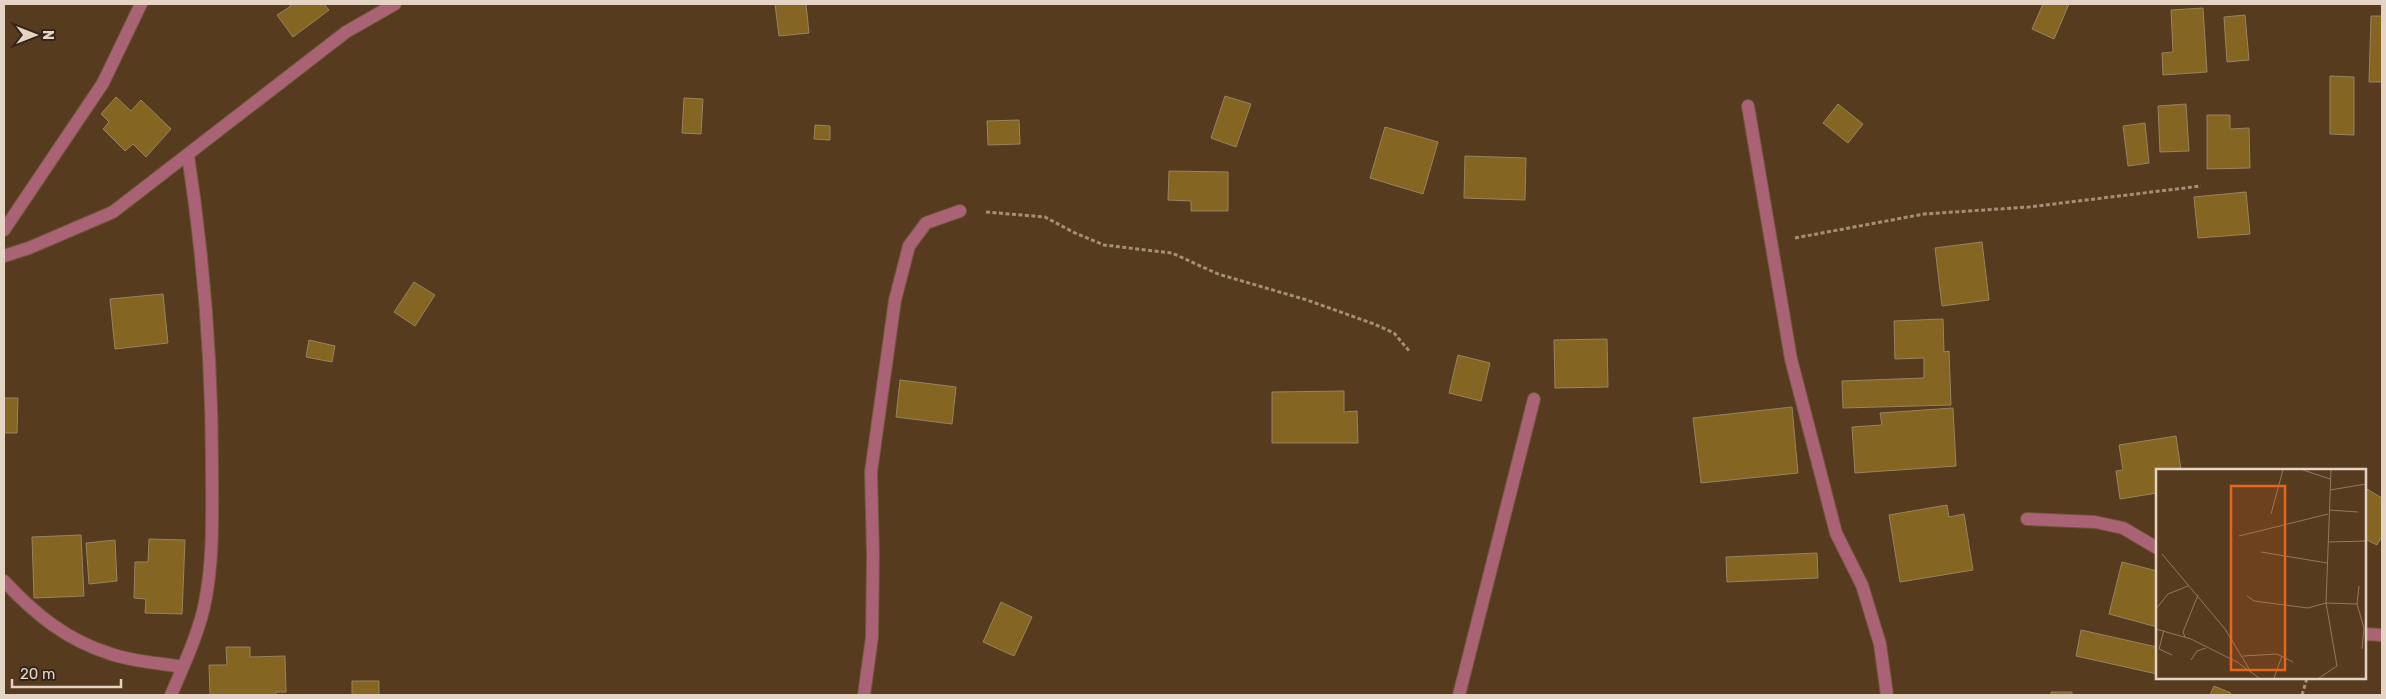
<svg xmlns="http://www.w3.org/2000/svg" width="2386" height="699" font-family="Rubik,sans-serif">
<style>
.building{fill:#846521;stroke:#98845e}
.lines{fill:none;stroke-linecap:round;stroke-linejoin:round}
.minor-casing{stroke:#71573d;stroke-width:14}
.path{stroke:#a58f79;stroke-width:3;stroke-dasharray:4 2.5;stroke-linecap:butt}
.minor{stroke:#aa6275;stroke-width:12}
.inset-road{fill:none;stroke:#907861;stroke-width:1}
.view{fill:#e8651e;fill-opacity:0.15;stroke:#e8651e;stroke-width:2.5}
.inset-edge{fill:none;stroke:#e5d4c4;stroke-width:2.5}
</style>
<rect width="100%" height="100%" fill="#573b1f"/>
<path class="building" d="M289,4H324L329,10L293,37L277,15L291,6Z
M775,4H806L809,33L779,36Z
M2043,4H2069L2054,39L2032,29Z
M2203,8L2207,72L2163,75L2162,53L2173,52L2171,10Z
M2245,15L2249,60L2227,62L2224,17Z
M2371,16H2382V82H2369Z
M2330,76L2354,77V135L2330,134Z
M1225,96L1251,104L1236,147L1211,138Z
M116,97L131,111L141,100L171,129L146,157L133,144L125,151L103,129L109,122L101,114Z
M684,98L703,99L701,134L682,133Z
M1838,104L1863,124L1848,143L1823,123Z
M2186,104L2189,151L2160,152L2158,106Z
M2207,115H2230V129L2249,128L2250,168L2207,169Z
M1019,120L1020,144L988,145L987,121Z
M2145,123L2149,163L2128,166L2123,126Z
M815,125L830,126V140L814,139Z
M1385,127L1438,142L1423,194L1370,178Z
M1465,156L1526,158L1525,200L1464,198Z
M1169,171L1228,172V211H1191V201L1168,200Z
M2246,192L2250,234L2198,238L2194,197Z
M1982,242L1989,300L1942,306L1935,248Z
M414,282L435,295L415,326L394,312Z
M163,294L168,343L115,349L110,299Z
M1943,319L1944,352L1949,351L1951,405L1843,408L1842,381L1924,378V358L1895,359L1894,321Z
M1607,339L1608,387L1555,388L1554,340Z
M309,340L335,346L332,362L306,357Z
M1458,355L1490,363L1481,401L1449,393Z
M900,380L956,387L952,424L896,417Z
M1344,391V412L1357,411L1358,443H1272V392Z
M4,398H18L17,433H4Z
M1792,407L1798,473L1701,483L1693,418Z
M1953,408L1956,466L1855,473L1852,427L1882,425L1880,413Z
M2176,436L2181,470H2157V493L2120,499L2116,471L2123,470L2119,445Z
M2365,488L2382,498V536L2377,545L2365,539Z
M1947,505L1949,517L1964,514L1973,570L1900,582L1889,515Z
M81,535L84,596L34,598L32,537Z
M149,539L185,540L182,614L145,613L146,599L134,598L135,562H148Z
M115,540L117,581L89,584L86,543Z
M1817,553L1818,578L1727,582L1726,557Z
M2122,562L2157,571V627L2109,614Z
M1001,602L1032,617L1014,656L983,642Z
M2081,630L2157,647V674L2076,656Z
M226,647H250V657L285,656L286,692H276V695H210L209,665H227Z
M352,681H379V695H352Z
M2214,686L2231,693L2230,695H2210Z
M2051,692H2072V695H2051Z"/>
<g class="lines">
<g class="minor-casing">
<path id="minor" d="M1748,106L1791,359L1836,533L1862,585L1880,644L1887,695
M4,230L103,83L141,4
M4,256L29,248L113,212L346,32L395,4
M2027,519L2095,522L2123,528L2157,548
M4,581C35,614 66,640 111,654C134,662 160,663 183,667
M2365,634L2382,635
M171,695C183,667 197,637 204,607C214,561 212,514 212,468C212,362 204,260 188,155
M864,695L872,637L873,556L871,472L895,300L909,246L926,223L960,211
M1459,695L1534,399"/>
</g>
<path class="path" d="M986,212L1045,217L1073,232L1104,245L1172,253L1218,274L1307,300L1374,324L1394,333L1410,352
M1795,238L1924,214L2029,207L2201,186
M2302,695L2307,678"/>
<use href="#minor" class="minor"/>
</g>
<g transform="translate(2156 469)">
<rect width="210" height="210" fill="#573b1f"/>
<path class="inset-road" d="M147,1L174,10M174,21L210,15M173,41L202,43M115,45L127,1M83,67L172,45M172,73L210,72M105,83L171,94M6,85L69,160L95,203M91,127L98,132L152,139L170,134M170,134L201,135L203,117M201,135L208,159L206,180M0,140L12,125L32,117M0,160L35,170L81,193L103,209M8,161L3,180L16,186M29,168L27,163L42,126M87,187L121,185L137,193M35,191L41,182L50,179M118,209L126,187M163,209L181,197L170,134L175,1"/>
<path class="view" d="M75,17H129V201H75Z"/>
<rect width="210" height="210" class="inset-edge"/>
</g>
<rect width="2386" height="699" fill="none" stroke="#e5d4c4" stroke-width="10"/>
<g transform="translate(35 35) rotate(90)" stroke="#332519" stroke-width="4" paint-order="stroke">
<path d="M0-4L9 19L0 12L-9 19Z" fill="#e5d4c4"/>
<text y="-8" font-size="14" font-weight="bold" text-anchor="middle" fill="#e5d4c4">N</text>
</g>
<path d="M12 679v8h109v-8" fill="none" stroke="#e5d4c4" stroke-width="2.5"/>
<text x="20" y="679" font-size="15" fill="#e5d4c4" stroke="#332519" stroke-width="4" paint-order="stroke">20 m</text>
</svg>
